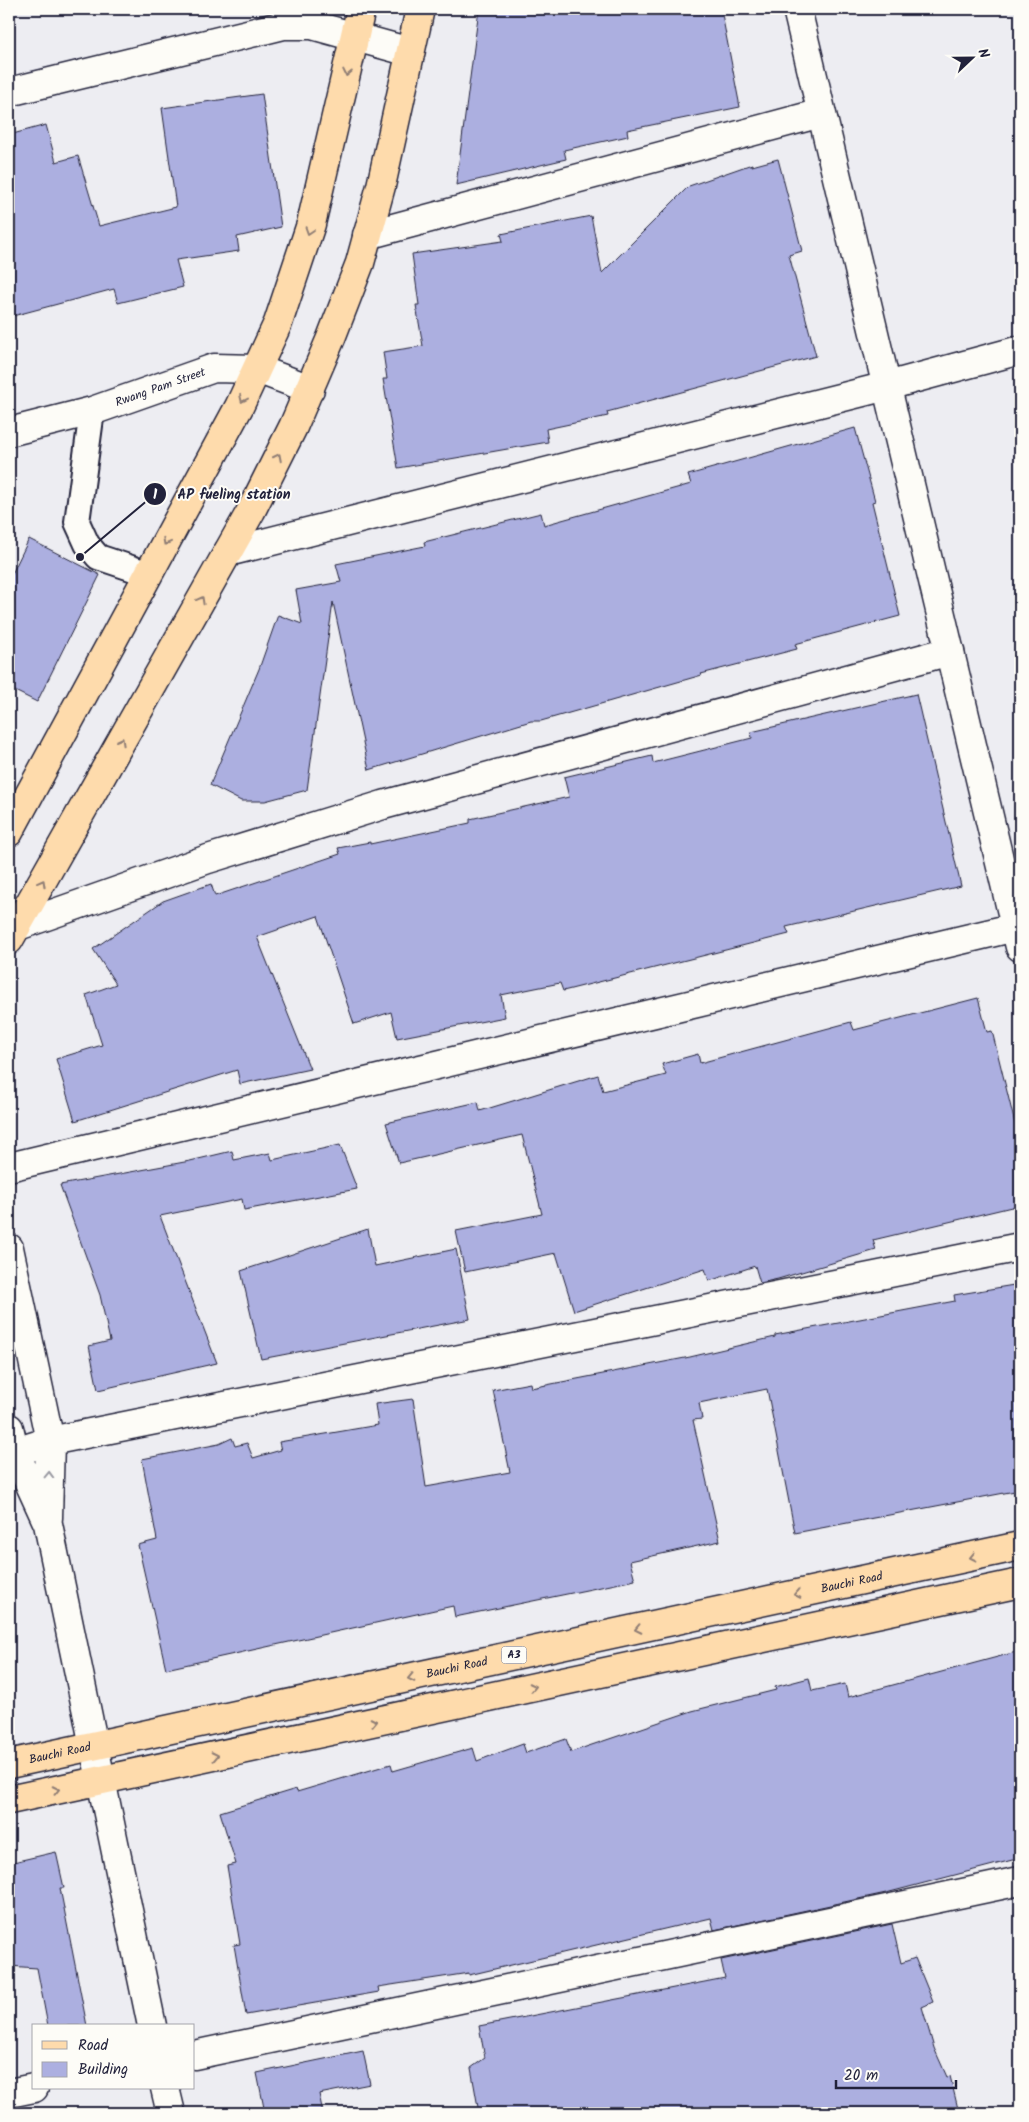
<svg xmlns="http://www.w3.org/2000/svg" width="1029" height="2122" font-family="Kalam,sans-serif">
<style>
.building{fill:#acafe0;stroke:#22223b}
.lines{fill:none;stroke-linecap:round;stroke-linejoin:round}
.service-casing{stroke:#22223b;stroke-width:28}
.minor-casing{stroke:#22223b;stroke-width:31}
.tertiary-casing{stroke:#22223b;stroke-width:31}
.primary-casing{stroke:#22223b;stroke-width:31}
.trunk-casing{stroke:#22223b;stroke-width:31}
.service{stroke:#fdfcf7;stroke-width:24}
.minor{stroke:#fdfcf7;stroke-width:28}
.tertiary{stroke:#fdfcf7;stroke-width:28}
.primary{stroke:#fedbac;stroke-width:28}
.trunk{stroke:#fedbac;stroke-width:28}
.oneway{stroke:#907e74}
.oneway2{stroke:#9a9aa2}
.labels{text-anchor:middle;dominant-baseline:central;stroke-width:4;stroke-linejoin:round;paint-order:stroke}
.shield{fill:#fdfcf7;stroke:#646373;stroke-width:1}
.shield-label{font-size:11px;font-weight:bold;fill:#22223b}
.street-label{font-size:12px;fill:#22223b;stroke:#fdfcf7}
.leader{fill:none;stroke:#22223b;stroke-width:2}
.callout-dot{fill:#22223b;stroke:#fdfcf7;stroke-width:2}
.mark-label{font-size:15px;text-anchor:middle;font-weight:bold;fill:#fff}
.callout-label{font-size:14px;text-anchor:middle;font-weight:bold;fill:#22223b;stroke:#fdfcf7;stroke-width:4;stroke-linejoin:round;paint-order:stroke}
</style>
<rect width="100%" height="100%" fill="#ededf2"/>
<filter id="ink" filterUnits="userSpaceOnUse"><feTurbulence type="fractalNoise" baseFrequency=".02" numOctaves="2"/><feDisplacementMap in="SourceGraphic" scale="10" xChannelSelector="R" yChannelSelector="G"/><feConvolveMatrix kernelMatrix="1 2 1 2 8 2 1 2 1" color-interpolation-filters="sRGB"/></filter>
<g filter="url(#ink)">
<path class="building" d="M479,9H721L740,107L627,130L628,136L564,150L566,159L456,185Z
M262,94L281,227L237,237L239,251L176,260L183,287L118,303L114,289L9,317V135L46,125L56,162L78,156L99,226L176,207L162,108Z
M778,159L802,251L789,255L816,356L607,412L608,416L546,429L548,442L398,468L383,379H387L383,352L423,346L416,305H419L412,254L503,241L501,234L591,216L602,273L689,186L752,164V166Z
M855,428L875,501L872,502L900,616L795,644L797,649L701,674L702,675L541,721H531L369,770L333,602L307,790L265,801H241L210,785L259,669L278,615L302,624L296,590L341,582L336,564L425,546L424,542L541,513L544,525L691,484L688,475Z
M29,539L100,575L37,702L9,688V580Z
M916,694L961,886L786,927L789,934L563,991L560,983L501,995L505,1017L397,1038L391,1012L354,1024L318,916L257,937L310,1069L240,1084L237,1070L75,1121L56,1059L102,1045L86,995L116,984L93,949L163,901L211,884L215,896L340,854L338,848L370,842V844L470,823V819L569,797L564,777L652,756L653,763L752,738L751,732Z
M978,998L987,1032L992,1031L1020,1144V1205L873,1240L876,1250L778,1279L760,1283L755,1266L709,1281L705,1269L574,1311L556,1253L465,1272L456,1231L542,1214L522,1135L399,1163L386,1123L478,1102L480,1111L598,1075L603,1091L666,1075L662,1064L698,1054L700,1063L851,1022L854,1030Z
M340,1145L357,1189L244,1210L242,1199L160,1216L217,1363L98,1390L89,1346L110,1341L100,1295L60,1185L190,1161L232,1151L234,1160L270,1153L272,1160Z
M368,1229L375,1266L456,1249L470,1319L261,1359L241,1271Z
M1020,1284V1490L795,1533L767,1389L699,1403L702,1419L693,1420L720,1541L630,1561L635,1580L455,1617L453,1606L166,1669L138,1545L157,1540L142,1459L219,1444L232,1438L235,1446L247,1443L253,1458L281,1450L279,1442L378,1425L375,1404L413,1399L426,1487L510,1472L493,1390L530,1383L531,1388L690,1357L775,1337V1335L955,1301L954,1295Z
M1020,1651V1858L886,1893L714,1930L711,1918L469,1975V1973L378,1987L379,1992L246,2015L234,1945L240,1944L227,1866L236,1864L220,1812L296,1789L297,1792L391,1764L393,1771L473,1748L477,1761L523,1744L526,1753L566,1739L571,1752L692,1711L776,1690L775,1687L809,1678L812,1691L845,1684L848,1697Z
M56,1852L64,1888H60L87,2026H48L37,1968L9,1966V1863Z
M892,1924L901,1963L915,1958L933,2002L922,2007L934,2048L947,2077L950,2076L959,2113H479L471,2068L485,2058L479,2026L725,1978L721,1960Z
M363,2051L370,2084L319,2094L323,2113H265L257,2073Z"/>
<g class="lines">
<g class="service-casing">
<path id="service" d="M92,411L77,522L87,544L98,557L149,574"/>
</g>
<g class="minor-casing">
<g id="minor">
<path d="M9,92L284,25H312L410,52"/>
<path d="M367,235L821,113"/>
<path id="s1" d="M9,432L92,411L214,368L257,369L310,389"/>
<path d="M228,552L887,386L1020,350"/>
<path d="M9,920L18,926L208,859L383,805L950,651"/>
<path d="M9,1167L1020,926"/>
<path d="M15,1452L50,1441L1020,1247"/>
<path d="M194,2055L1020,1881"/>
<path d="M9,2093L34,2088"/>
</g>
</g>
<g class="tertiary-casing">
<path id="tertiary" d="M797,9L1020,947
M9,1248L50,1441L48,1518
M9,1428L15,1452L48,1524L152,2026
M165,2088L171,2113"/>
</g>
<g class="primary-casing">
<path id="primary" d="M9,832L239,407L278,323L311,224L361,9
M9,940L251,511L293,427L331,338L360,263L381,186L420,9"/>
</g>
<g class="trunk-casing">
<g id="trunk">
<path id="s2" d="M9,1764L1020,1546"/>
<path d="M9,1800L1020,1583"/>
</g>
</g>
<use href="#service" class="service"/>
<use href="#minor" class="minor"/>
<use href="#tertiary" class="tertiary"/>
<use href="#primary" class="primary"/>
<use href="#trunk" class="trunk"/>
</g>
<defs><path id="oneway-chevron" d="M-2-3.5L2.5 0L-2 3.5" fill="none" stroke-width="1.6" stroke-linecap="round" stroke-linejoin="round" transform="scale(1.25)"/></defs>
<g class="oneway">
<use href="#oneway-chevron" transform="translate(347 73) rotate(102)"/>
<use href="#oneway-chevron" transform="translate(309 231) rotate(108)"/>
<use href="#oneway-chevron" transform="translate(243 399) rotate(115)"/>
<use href="#oneway-chevron" transform="translate(278 457) rotate(-63)"/>
<use href="#oneway-chevron" transform="translate(166 542) rotate(118)"/>
<use href="#oneway-chevron" transform="translate(201 600) rotate(-61)"/>
<use href="#oneway-chevron" transform="translate(121 741) rotate(-61)"/>
<use href="#oneway-chevron" transform="translate(42 883) rotate(-61)"/>
<use href="#oneway-chevron" transform="translate(973 1557) rotate(168)"/>
<use href="#oneway-chevron" transform="translate(797 1594) rotate(168)"/>
<use href="#oneway-chevron" transform="translate(638 1629) rotate(168)"/>
<use href="#oneway-chevron" transform="translate(411 1678) rotate(168)"/>
<use href="#oneway-chevron" transform="translate(533 1687) rotate(-12)"/>
<use href="#oneway-chevron" transform="translate(374 1722) rotate(-12)"/>
<use href="#oneway-chevron" transform="translate(215 1756) rotate(-12)"/>
<use href="#oneway-chevron" transform="translate(56 1790) rotate(-12)"/>
</g>
<use class="oneway2" href="#oneway-chevron" transform="translate(49 1475) rotate(-88)"/>
</g>
<g class="labels">
<rect class="shield" x="501.5" y="1646.5" width="25" height="17" rx="4"/>
<g class="shield-label">
<text x="514" y="1655">A3</text>
</g>
<g class="street-label">
<text stroke="none"><textPath href="#s1" startOffset="158">Rwang Pam Street</textPath></text>
<text stroke="none"><textPath href="#s2" startOffset="862">Bauchi Road</textPath></text>
<text stroke="none"><textPath href="#s2" startOffset="458">Bauchi Road</textPath></text>
<text stroke="none"><textPath href="#s2" startOffset="52">Bauchi Road</textPath></text>
</g>
</g>
<path class="leader" d="M80 557L155 494"/>
<g class="callout-dot">
<circle cx="80" cy="557" r="5"/>
<circle cx="155" cy="494" r="12"/>
</g>
<g class="mark-label">
<text x="155" y="499">1</text>
</g>
<g class="callout-label">
<text x="234" y="499">AP fueling station</text>
</g>
<rect width="1029" height="2122" fill="none" stroke="#fdfcf7" stroke-width="30"/>
<rect x="15" y="15" width="999" height="2092" fill="none" stroke="#22223b" stroke-width="2" filter="url(#ink)"/>
<rect x="32" y="2024" width="162" height="65" fill="#fdfcf7" stroke="#a5a5ac"/>
<rect x="42" y="2041" width="25" height="8" fill="#fedbac" stroke="#a5a5ac"/>
<text x="78" y="2050" font-size="15" fill="#22223b">Road</text>
<rect x="42" y="2062" width="25" height="15" fill="#acafe0" stroke="#a5a5ac"/>
<text x="78" y="2074" font-size="15" fill="#22223b">Building</text>
<g transform="translate(972 58) rotate(68)" stroke="#fdfcf7" stroke-width="4" paint-order="stroke">
<path d="M0-4L9 19L0 12L-9 19Z" fill="#22223b"/>
<text y="-8" font-size="14" font-weight="bold" text-anchor="middle" fill="#22223b">N</text>
</g>
<path d="M836 2080v8h120v-8" fill="none" stroke="#22223b" stroke-width="2.5"/>
<text x="844" y="2080" font-size="15" fill="#22223b" stroke="#fdfcf7" stroke-width="4" paint-order="stroke">20 m</text>
</svg>
